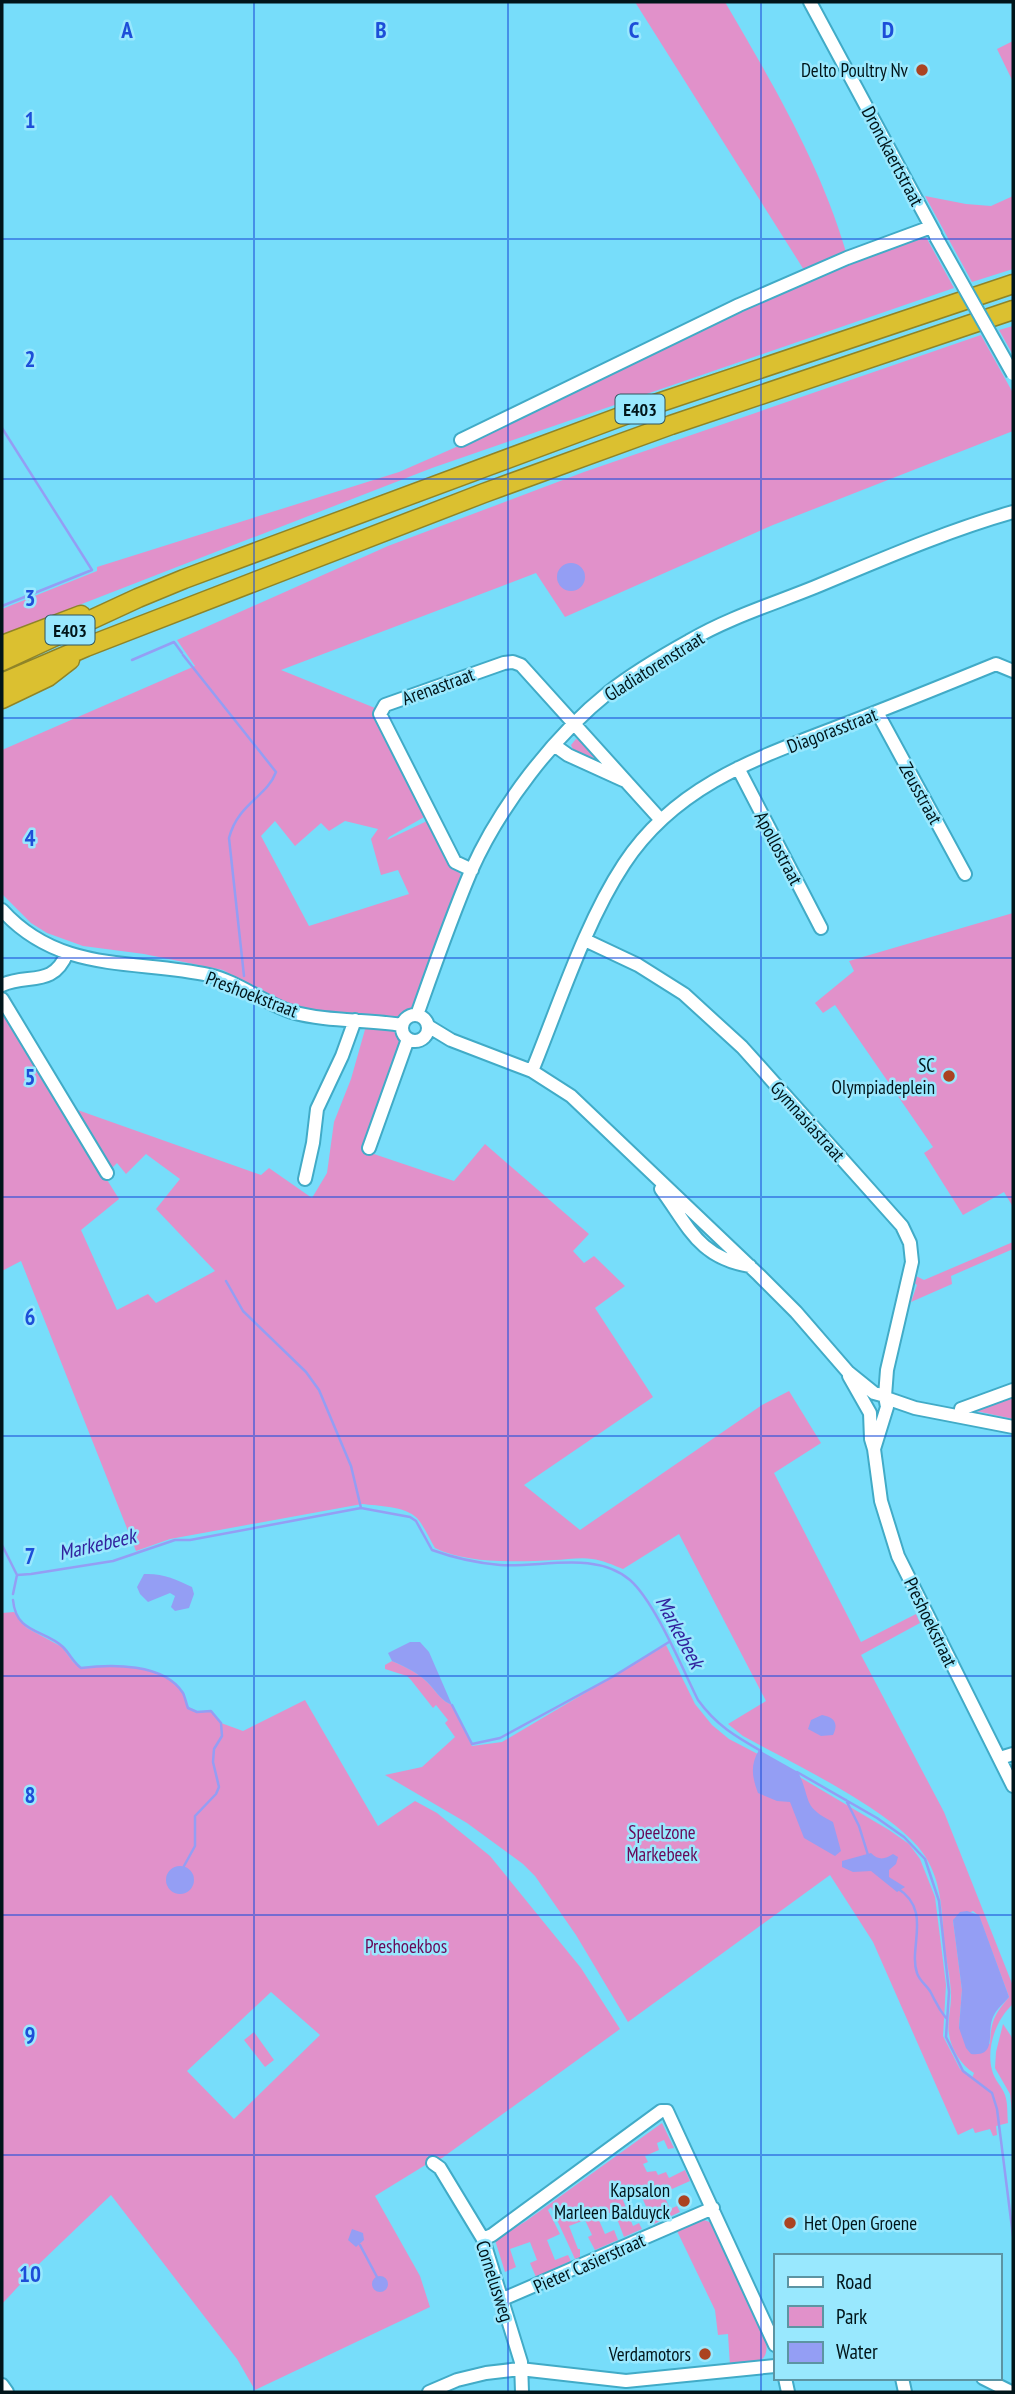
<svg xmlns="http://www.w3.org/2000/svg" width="1015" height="2394" font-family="'PT Sans Narrow',sans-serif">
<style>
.green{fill:#e191ca;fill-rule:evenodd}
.water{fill:#949ef4}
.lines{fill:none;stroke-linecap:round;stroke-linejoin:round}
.stream{stroke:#949ef4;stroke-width:2.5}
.minor-casing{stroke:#41abc7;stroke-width:16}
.highway-casing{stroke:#8f8428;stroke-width:21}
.minor{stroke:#fff;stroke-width:12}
.highway{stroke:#dbc030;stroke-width:18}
.minor-bridge-casing{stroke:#41abc7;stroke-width:16;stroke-linecap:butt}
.minor-bridge{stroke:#fff;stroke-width:12}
.grid{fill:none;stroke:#1d4ed8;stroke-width:2;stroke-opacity:0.55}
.poi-dot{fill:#ab4321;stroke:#99e8fe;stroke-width:2.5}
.labels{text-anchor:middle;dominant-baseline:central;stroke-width:5;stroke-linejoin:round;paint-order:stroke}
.shield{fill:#99e8fe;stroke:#2f545e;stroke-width:2}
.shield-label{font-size:18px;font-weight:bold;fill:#01151a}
.poi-label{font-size:19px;fill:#01151a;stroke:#99e8fe;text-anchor:end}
.street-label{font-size:19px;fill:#01151a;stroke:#99e8fe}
.park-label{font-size:19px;fill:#690857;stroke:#99e8fe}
.water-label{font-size:21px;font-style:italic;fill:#32239e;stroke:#99e8fe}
.grid-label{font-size:23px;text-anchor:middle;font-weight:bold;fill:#1d4ed8;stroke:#99e8fe;stroke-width:5;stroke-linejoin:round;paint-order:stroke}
</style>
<rect width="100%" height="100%" fill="#77ddfa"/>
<path class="green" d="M635,2H725C771,81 820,163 846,252L804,270Z
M1013,41V82L997,49Z
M925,196L966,204L991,206L1013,196V269L972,282Z
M926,237L954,288L432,468L2,635V609L97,571V567L399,472L525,417L740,311L848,264Z
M1013,326V355L999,330Z
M981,335L1013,393V431L773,525L565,617L536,573L281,670L375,708V714L426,816L389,837L387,840L427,821L460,874L461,878L458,889L414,1005L401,1018L325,1013L289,1007L223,970L144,954L83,946L47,933L31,923L2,894V750L195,666L177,640L388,546L584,472ZM275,821L295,846L321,823L329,831L345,821L378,829L371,839L381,875L398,870L409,894L309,926L261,836Z
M576,739L582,741L601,763L574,752L571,745Z
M1013,913V1207L1004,1192L963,1215L924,1153L933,1147L835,1005L823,1013L815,1003L854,971L849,961Z
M2,1003L51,1090L119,1199L81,1230L117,1310L148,1294L156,1303L215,1271L156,1209L180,1179L146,1154L126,1174L117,1163L110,1170L72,1108L261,1175L269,1168L312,1198L327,1173L334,1122L351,1079L366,1026L389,1029L399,1035V1045L362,1150L454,1181L485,1144L589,1234L573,1251L584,1263L594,1256L625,1286L595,1308L653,1397L524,1485L580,1530L762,1405L789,1391L821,1443L774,1473L861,1642L916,1614L920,1623L861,1655L944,1812L1013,1986V2004C996,2019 986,2048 992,2070C994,2080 1002,2086 1005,2095C1008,2103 1007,2114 1008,2123L996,2126L997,2135L993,2136L990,2129L975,2133L973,2128L958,2135L873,1942L830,1875L628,2022L576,1935L535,1876L523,1864L467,1823L385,1775L422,1767L455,1737L445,1723L448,1720L436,1705L433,1708L411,1680L407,1676L385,1669V1665L392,1661C406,1667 421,1674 431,1686C438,1694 442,1701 452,1705L472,1746L502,1742L666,1645L695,1704L712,1725L729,1739L781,1766L889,1830L909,1844L920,1859L935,1897L946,1985L943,2036L960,2069L972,2078L974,2073C961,2065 951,2049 949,2034C947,2022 951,2009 951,1997C951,1980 947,1965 945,1949C941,1916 944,1886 925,1856C898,1813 790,1762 743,1736L728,1724L766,1701L679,1534L623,1569C613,1565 602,1560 592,1559C580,1557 566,1560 554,1560C518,1562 467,1564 435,1548C429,1538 424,1526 417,1518C405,1506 378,1506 362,1504L170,1539L136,1551L21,1261L2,1271ZM973,1911L979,1916L1009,1997C994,2015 991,2021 990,2044L959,2028L962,1990L953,1920Z
M1013,1242V1249L951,1276L952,1284L911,1302L917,1285L912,1281L916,1276L924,1280Z
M1013,1395V1419L976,1411L979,1405Z
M14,1612L27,1628L62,1647L73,1662L81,1668C111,1664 164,1663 183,1693C186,1697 186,1703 188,1708L197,1712L211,1711L221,1723L243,1731L305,1700L378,1826L415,1801L437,1813L490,1856L581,1968L620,2029L442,2158L427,2164L375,2196L420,2276L430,2307L255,2390L237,2359L111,2195L39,2264L2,2304V1613ZM271,1992L320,2035L234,2119L187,2071Z
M1003,2024L1013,2039V2121L1010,2094L995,2068L996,2052Z
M254,2032L274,2060L265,2067L244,2040Z
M662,2123L674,2148L668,2149L664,2140L657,2143L659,2150L645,2156L648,2162L643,2164L647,2172L656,2171L658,2175L666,2172L669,2178L685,2170L690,2181L663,2193L670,2209L677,2206L680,2212L654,2224L640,2193L623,2200L633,2226L639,2223L642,2229L624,2237L614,2211L598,2218L605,2234L614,2230L618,2240L595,2250L588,2237L592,2235L585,2220L569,2226L578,2249H580V2257L575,2259L551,2207L548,2210L560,2234L547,2240L555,2260L568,2255L571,2261L536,2277L530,2263L537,2260L530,2242L510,2249L516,2267L505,2272L495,2240L526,2221Z
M704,2220L715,2224L765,2335C772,2366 755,2363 730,2366L728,2334L718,2335L715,2310L677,2231Z"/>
<path class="water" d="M557 577a14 14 0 1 1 28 0a14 14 0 1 1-28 0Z
M144,1574C162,1573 176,1579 192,1587L194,1594L189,1608L175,1611L171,1607L175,1596L170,1593L148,1602L140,1594L137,1587Z
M410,1642H420L429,1652L452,1705C442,1701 438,1694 431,1686C421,1674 406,1667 392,1661L388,1653Z
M822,1715C834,1717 839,1723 833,1735L821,1736L808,1729L811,1720Z
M759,1750L798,1772C812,1800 801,1806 833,1822L841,1851L835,1856L804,1838L790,1802L777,1801L758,1793C752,1777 750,1765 759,1750Z
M871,1853C879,1861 885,1859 893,1854L898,1857L896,1864L889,1870V1877L905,1887L897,1892L871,1871L853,1872L842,1867V1861Z
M166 1880a14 14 0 1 1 28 0a14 14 0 1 1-28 0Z
M967,1911L979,1915L1009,1997C1004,2003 997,2009 994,2015C985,2031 999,2057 971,2054L966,2048L959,2028L962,1990L953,1920L960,1912Z
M352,2229L363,2233L364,2240L356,2247L348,2240Z
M372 2284a8 8 0 1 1 16 0a8 8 0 1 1-16 0Z"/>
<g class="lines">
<path class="stream" d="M2,428L92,570L2,606
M183,655L276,772C267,797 238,803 229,838L244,976
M132,660L174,642L182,653
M226,1281L243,1311L306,1372L319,1390L351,1466L361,1508
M2,1545L17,1575L31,1574L113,1561L175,1540H190L361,1508L410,1517L416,1521L432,1550C454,1558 477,1563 500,1565C541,1568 595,1550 630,1580C655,1602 682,1668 698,1700C716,1725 735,1736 761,1751
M13,1594L17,1575
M13,1600C16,1634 44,1629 63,1647C70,1654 73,1662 81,1668C111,1664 164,1663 183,1693C185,1697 186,1703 188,1708L197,1712L211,1711L221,1723L222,1736L214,1749L213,1762L219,1787L216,1794L195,1816V1846L184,1866
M452,1705L472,1744L500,1738L614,1676L669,1642
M797,1772L877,1818L904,1837L925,1859L939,1901L949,1992L946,2037L963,2071L992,2093L997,2109L1013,2236
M846,1800L859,1826L868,1855
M897,1888C933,1910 908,1947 917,1973C919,1980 926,1985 930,1991C936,2002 937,2007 946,2018
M360,2245L377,2277"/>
<g class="minor-casing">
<path id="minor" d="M810,2L935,234
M461,440L739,305L847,258L931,227
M877,712L965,874
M554,745L568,755L623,780
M738,768L821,928
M472,870L455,862L380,714L385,705L504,663L513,662L521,665L660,819
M2,910C60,974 134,959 209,975C239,982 263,1003 292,1012C327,1022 366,1019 402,1025
M585,940L638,965L684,994L742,1047L902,1226L910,1243L912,1262L887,1370L885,1396
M2,985C28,973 53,988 67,953
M2,999L107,1173
M417,1015C434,967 451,918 471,871C500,806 553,737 609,692C633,673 662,656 689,641C728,618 773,604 815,587C880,560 946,531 1013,512
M402 1028a13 13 0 1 1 26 0a13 13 0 1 1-26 0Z
M428,1026L451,1040L532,1071L571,1096L759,1275L796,1312L848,1372L874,1393L885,1396L887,1407L874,1449
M532,1071C559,1005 585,923 624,864C677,783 763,756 848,723C898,704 947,684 996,664L1013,671
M369,1148L408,1039
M305,1179L313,1143L317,1109L342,1056L355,1020
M661,1189C689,1227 699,1258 750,1266
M849,1376L870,1413
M886,1398L915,1408L1013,1427
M870,1413L871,1439L874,1449L881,1501L898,1556L1013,1786
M960,1416L961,1409L1013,1390
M1000,1758L1013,1754
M433,2163L440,2168L483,2239L521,2362L522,2392
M483,2239L492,2235L661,2111H667L775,2345
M503,2299L713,2208
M785,2378L788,2392
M902,2378L905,2392
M983,2378L1011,2392
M2,2385L7,2392
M429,2392L457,2380L486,2373L520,2369L626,2381L775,2366"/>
</g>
<g class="highway-casing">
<path id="highway" d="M2,645L81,615
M2,661L138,598L184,579L652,405L1013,284
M2,683L86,647L484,493L671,425L1013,310
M2,699L48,677L70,660"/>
</g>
<use href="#minor" class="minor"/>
<use href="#highway" class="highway"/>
<g class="minor-bridge-casing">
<path id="minor-bridge" d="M936,237L1013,374"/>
</g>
<use href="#minor-bridge" class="minor-bridge"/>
</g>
<path class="grid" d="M254,2V2392M508,2V2392M761,2V2392M2,239H1013M2,479H1013M2,718H1013M2,958H1013M2,1197H1013M2,1436H1013M2,1676H1013M2,1915H1013M2,2155H1013"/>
<g class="poi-dot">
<circle cx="922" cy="70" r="7"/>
<circle cx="949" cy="1076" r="7"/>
<circle cx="684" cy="2201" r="7"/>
<circle cx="790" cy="2223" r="7"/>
<circle cx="705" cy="2354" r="7"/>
</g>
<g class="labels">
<g class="shield">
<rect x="615.5" y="394.5" width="49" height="29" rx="5"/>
<rect x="45.5" y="615.5" width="49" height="29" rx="5"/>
</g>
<g class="shield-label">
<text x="640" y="409">E403</text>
<text x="70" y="630">E403</text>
</g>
<g class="poi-label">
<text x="908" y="70">Delto Poultry Nv</text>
<text x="935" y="1065">SC<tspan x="935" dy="22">Olympiadeplein</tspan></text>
<text x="670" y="2190">Kapsalon<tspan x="670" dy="22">Marleen Balduyck</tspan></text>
<text x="804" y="2223" text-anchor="start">Het Open Groene</text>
<text x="691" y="2354">Verdamotors</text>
</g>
<g class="street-label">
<text transform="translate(893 156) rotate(62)">Dronckaertstraat</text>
<text transform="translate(654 666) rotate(-32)">Gladiatorenstraat</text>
<text transform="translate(438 686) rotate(-20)">Arenastraat</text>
<text transform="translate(832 730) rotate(-21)">Diagorasstraat</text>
<text transform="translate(921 793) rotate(61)">Zeusstraat</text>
<text transform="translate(779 848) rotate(62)">Apollostraat</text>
<text transform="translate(252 994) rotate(21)">Preshoekstraat</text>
<text transform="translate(808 1121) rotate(48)">Gymnasiastraat</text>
<text transform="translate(931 1622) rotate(64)">Preshoekstraat</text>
<text transform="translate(589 2263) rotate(-24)">Pieter Casierstraat</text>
<text transform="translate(495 2281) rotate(72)">Cornelusweg</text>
</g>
<g class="park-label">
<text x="662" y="1832">Speelzone<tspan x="662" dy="22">Markebeek</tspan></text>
<text x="406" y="1946">Preshoekbos</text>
</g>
<g class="water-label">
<text transform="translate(97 1544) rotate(-13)">Markebeek</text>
<text transform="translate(680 1632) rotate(62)">Markebeek</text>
</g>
</g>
<g class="grid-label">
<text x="127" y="38">A</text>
<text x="381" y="38">B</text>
<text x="634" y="38">C</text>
<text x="888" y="38">D</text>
<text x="30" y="128">1</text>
<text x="30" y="367">2</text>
<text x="30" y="606">3</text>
<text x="30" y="846">4</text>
<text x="30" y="1085">5</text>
<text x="30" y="1325">6</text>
<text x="30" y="1564">7</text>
<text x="30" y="1803">8</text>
<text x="30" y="2043">9</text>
<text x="30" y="2282">10</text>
</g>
<rect width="1015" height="2394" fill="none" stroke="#01151a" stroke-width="7"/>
<rect x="774" y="2254" width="228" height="126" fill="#99e8fe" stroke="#5c94a3" stroke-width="2"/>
<rect x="788" y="2277" width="35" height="10" fill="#ffffff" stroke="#5c94a3" stroke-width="2"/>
<text x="836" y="2289" font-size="21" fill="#01151a">Road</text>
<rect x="788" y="2306" width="35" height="21" fill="#e191ca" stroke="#5c94a3" stroke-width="2"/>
<text x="836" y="2324" font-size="21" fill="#01151a">Park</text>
<rect x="788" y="2342" width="35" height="21" fill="#949ef4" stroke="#5c94a3" stroke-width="2"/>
<text x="836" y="2359" font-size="21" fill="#01151a">Water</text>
</svg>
